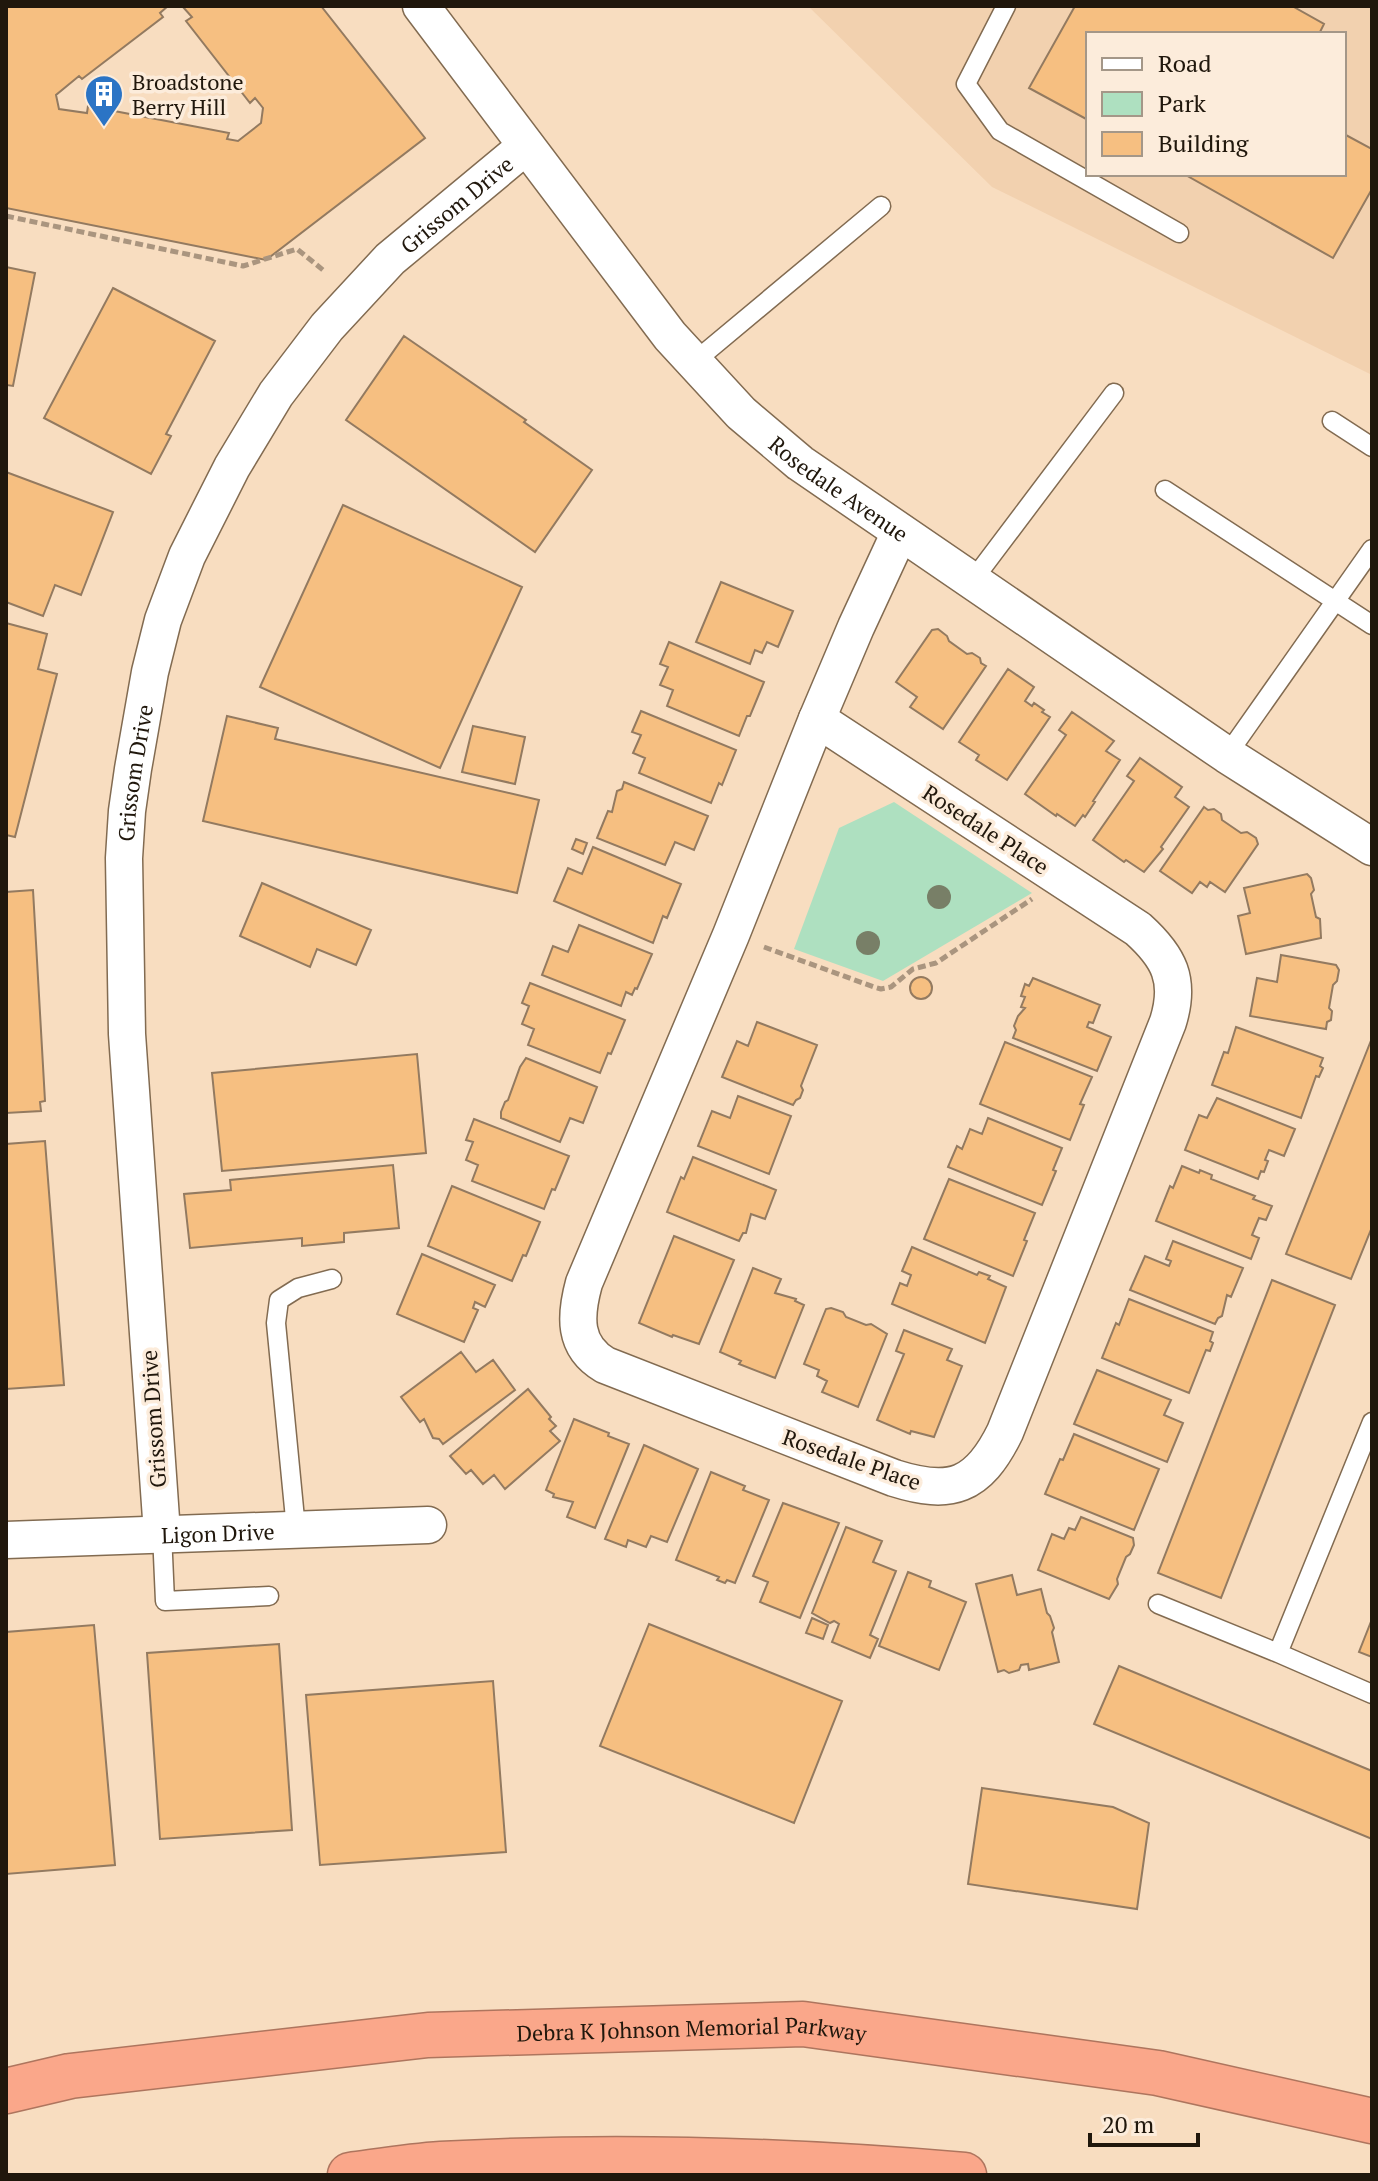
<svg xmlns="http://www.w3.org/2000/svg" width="1378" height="2181" font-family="'PT Serif',serif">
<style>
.built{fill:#f2d1af;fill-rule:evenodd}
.green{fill:#aee0c0}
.building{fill:#f6bf81;stroke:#937a60;stroke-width:2}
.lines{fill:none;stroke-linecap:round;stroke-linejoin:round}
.service-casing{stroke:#826b51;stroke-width:21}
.minor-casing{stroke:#826b51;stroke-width:39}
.motorway-casing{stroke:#ae755e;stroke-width:47}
.path{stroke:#aa957f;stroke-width:5;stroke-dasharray:8 4;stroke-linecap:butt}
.service{stroke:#fff;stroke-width:18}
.minor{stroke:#fff;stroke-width:36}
.motorway{stroke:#faa78a;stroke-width:44}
.tree{fill:#787f67}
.labels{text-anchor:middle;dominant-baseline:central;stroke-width:7;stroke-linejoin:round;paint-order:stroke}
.poi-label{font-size:22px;fill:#20170c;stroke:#fcecdb;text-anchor:start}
.street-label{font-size:22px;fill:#20170c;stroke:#fcecdb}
</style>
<rect width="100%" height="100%" fill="#f8ddc0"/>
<path class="built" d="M808,6H1372V375L992,187ZM1088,34H1344V174H1088Z"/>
<path class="green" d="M894,802L1032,893L883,981L794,949L839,828Z"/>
<path class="building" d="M6,6H168L160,13L163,17L82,79L79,76L56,95L59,109L87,113L88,106L229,133L227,139L238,141L261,123L263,108L255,98L250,103L186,21L192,17L183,7L178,6H321L425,138L266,260L6,208Z
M1075,6H1292L1324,24L1319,34H1088V120L1029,88Z
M1344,134L1372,149V189L1333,258L1184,174H1344Z
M6,267L35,273L13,386L6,385Z
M113,288L215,341L166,434L171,436L151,474L44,418Z
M404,336L526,420L524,422L592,470L535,552L346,420Z
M6,472L113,512L81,595L55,585L43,616L6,602Z
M343,505L522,587L440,768L260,687Z
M721,582L793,611L778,647L767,642L762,653L755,650L750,664L696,642Z
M6,623L47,634L38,669L57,674L15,837L6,835Z
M938,629L947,636L949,641L967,654L972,653L980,658L981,663L986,666L943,729L910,707L917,697L896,682L932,630Z
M669,642L764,682L750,716H747L739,736L667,706L673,690L660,685L668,667L660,664Z
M1008,669L1034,687L1025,701L1032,706L1034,703L1044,710L1042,712L1050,717L1007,780L976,760L979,755L959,742Z
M641,711L736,750L722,785L719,783L711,803L639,773L645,758L633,753L641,735L632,732Z
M1072,712L1114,741L1106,751L1120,760L1093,801L1095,802L1085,817L1083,815L1075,826L1057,814L1056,816L1025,794L1066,735L1059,730Z
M227,716L278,728L275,739L539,800L517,893L203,821Z
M473,726L525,737L515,784L462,772Z
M1140,758L1182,787L1175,797L1189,807L1161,847L1163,849L1144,872L1126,860L1124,862L1093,840L1134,781L1127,776Z
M624,782L708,816L694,850L675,842L665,865L597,838L608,811L612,812L617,791L622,789Z
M1204,807L1208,810L1214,809L1221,814L1222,820L1241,833L1247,832L1256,838L1258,844L1225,892L1210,882L1207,887L1200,882L1192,893L1160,871Z
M576,839L587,843L583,854L572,849Z
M593,847L681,884L667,918L663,916L653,943L554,901L568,868L582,874Z
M1307,874L1311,878L1314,890L1311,894L1316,917L1320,919L1321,938L1246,954L1238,916L1250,913L1244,888Z
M262,883L371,930L356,965L317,949L310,967L240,936Z
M33,890L45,1101L40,1102L41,1111L6,1113V892Z
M579,925L652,954L637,989L635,988L632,995L626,992L621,1006L542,975L553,946L568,952Z
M1281,955L1336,965L1339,970L1337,981L1333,985L1329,1008L1332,1011L1331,1020L1327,1022L1326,1029L1250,1016L1257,978L1277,982Z
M910 988a11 11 0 1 1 22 0a11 11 0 1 1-22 0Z
M1033,978L1100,1005L1093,1023L1089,1022L1087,1027L1111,1037L1097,1071L1013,1038L1016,1030L1014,1026L1018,1016L1025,1008L1021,1007L1025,997L1021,996L1025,984L1029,986Z
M530,983L625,1020L611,1054L608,1053L600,1073L528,1045L534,1029L522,1024L529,1006L522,1003Z
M757,1022L817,1045L801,1086L803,1090L800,1098L796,1100L793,1105L722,1077L737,1041L748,1046Z
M1236,1027L1323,1058L1320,1066L1323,1068L1319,1077L1316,1076L1301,1118L1212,1085L1224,1052L1228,1053Z
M1372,1038V1227L1351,1279L1286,1254Z
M1005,1042L1092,1077L1080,1104L1084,1105L1070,1140L980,1104Z
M417,1054L426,1153L222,1171L212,1073Z
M526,1058L597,1087L583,1123L570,1118L560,1142L501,1118V1112L505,1102L508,1100L520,1067Z
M738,1096L791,1116L769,1174L698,1146L712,1111L730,1118Z
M1217,1098L1295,1129L1284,1156L1269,1150L1265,1160L1268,1161L1264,1172L1261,1171L1258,1179L1185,1150L1199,1115L1207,1118Z
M988,1118L1062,1148L1053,1170L1056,1171L1042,1205L948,1167L957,1146L962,1149L970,1129L982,1134Z
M474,1119L569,1156L555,1190L552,1189L544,1209L472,1181L478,1165L466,1160L473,1142L466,1140Z
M45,1141L64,1385L6,1389V1144Z
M693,1157L776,1190L765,1219L751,1214L746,1233H743L739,1241L667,1212L681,1177L684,1179Z
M393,1165L399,1228L344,1233V1242L302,1246V1238L190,1248L184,1194L231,1190L230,1180Z
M1182,1166L1199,1173L1200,1170L1212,1175L1211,1179L1255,1196L1253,1199L1272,1206L1266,1220L1259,1218L1252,1235L1259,1238L1251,1259L1156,1221L1170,1186L1173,1188Z
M949,1179L1035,1213L1024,1240L1027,1241L1013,1276L924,1239Z
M452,1186L540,1222L526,1256L523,1255L512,1281L428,1246Z
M674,1236L734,1260L699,1344L673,1335L672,1337L639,1323Z
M1173,1241L1243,1268L1231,1297L1227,1295L1222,1316L1218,1318L1215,1324L1130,1290L1145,1256L1169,1266L1171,1261L1166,1259Z
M912,1247L977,1275L979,1272L990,1276L988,1279L1006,1287L985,1343L892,1304L900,1283L907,1286L911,1275L902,1271Z
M422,1254L495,1285L485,1307L475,1302L473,1308L478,1310L464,1342L397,1314Z
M753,1268L781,1279L775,1293L796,1299L795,1301L804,1305L775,1378L739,1364L741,1361L720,1352Z
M1272,1280L1335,1305L1221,1598L1158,1573Z
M1129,1299L1213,1332L1210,1341L1213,1343L1210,1351L1206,1350L1189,1393L1102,1358L1116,1323L1119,1325Z
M831,1308L843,1312L846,1317L866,1325L871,1324L887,1334L858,1407L822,1392L827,1381L817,1376L819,1370L804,1364L826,1309Z
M904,1330L952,1349L947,1360L962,1366L934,1437L911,1431L910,1434L877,1420L904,1354L896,1351Z
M461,1352L476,1372L493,1360L515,1390L443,1444L439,1439L433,1438L424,1419L420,1422L401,1397Z
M1097,1370L1171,1400L1164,1415L1183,1423L1167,1462L1074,1424Z
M528,1389L551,1417L549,1419L556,1426L550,1431L560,1441L505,1489L494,1475L483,1484L471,1470L466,1474L450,1456Z
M574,1419L609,1433L608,1436L629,1444L595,1528L567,1517L573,1502L553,1497L554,1494L546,1490Z
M1074,1434L1159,1469L1134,1530L1045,1494L1060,1459L1063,1460Z
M644,1445L698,1469L667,1542L651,1536L646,1547L628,1540L626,1547L605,1539Z
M711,1472L745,1486L743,1490L769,1500L735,1583L727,1580L725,1583L717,1580L719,1577L676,1560Z
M783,1503L839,1523L800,1618L760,1602L768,1582L753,1576Z
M1081,1517L1133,1538L1134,1545L1130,1554L1126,1557L1117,1579L1118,1584L1109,1599L1038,1570L1052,1534L1064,1539L1069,1528L1075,1530Z
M846,1527L882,1541L873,1562L896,1571L870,1635L878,1639L870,1658L832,1642L839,1624L834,1621L830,1623L812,1613Z
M908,1572L931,1581L929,1587L966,1602L939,1670L879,1646Z
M1012,1575L1017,1595L1041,1589L1047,1613L1050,1616L1054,1628L1052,1632L1059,1662L1029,1670L1028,1664L1021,1665L1019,1670L1009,1673L1004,1670L998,1672L976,1584Z
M812,1618L828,1625L823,1639L806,1633Z
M1372,1619V1657L1359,1652Z
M649,1624L842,1701L794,1823L600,1746Z
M94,1625L115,1865L6,1874V1632Z
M279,1644L292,1830L160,1839L147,1653Z
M1119,1666L1372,1771V1839L1094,1724Z
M493,1681L506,1852L320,1865L306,1695Z
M982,1788L1113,1807L1149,1823L1137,1909L968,1884Z"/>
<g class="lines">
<g class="service-casing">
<path id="service" d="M1006,6L966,84L1000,131L1179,233
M694,362L881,206
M1332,421L1372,447
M1165,490L1372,625
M973,580L1114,393
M1227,755L1372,549
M1372,1422L1278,1653L1372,1694
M296,1529L276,1323L279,1300L298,1288L332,1279
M162,1533L165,1601L269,1596
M1158,1604L1278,1653"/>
</g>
<g class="minor-casing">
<g id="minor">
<path id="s1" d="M421,6L670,336L741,413L800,463L1227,755L1372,847"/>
<path d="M817,719L1138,929C1169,957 1181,980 1168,1022L1005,1432C978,1487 951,1496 894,1478L605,1365C573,1346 575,1316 584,1283L731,935Z"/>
<path d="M817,719L856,627L900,532"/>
<path id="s2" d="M162,1533L127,1034L124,858L127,811L133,769L150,672L163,620L187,556L232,467L276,394L327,327L390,259L526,146"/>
<path id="s3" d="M6,1540L428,1525"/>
</g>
</g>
<g class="motorway-casing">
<g id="motorway">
<path id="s4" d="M6,2091L70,2076L428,2035L803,2024L1158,2073L1372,2121"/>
<path d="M350,2175C380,2171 411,2166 441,2164C616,2154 790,2160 964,2175"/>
</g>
</g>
<path class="path" d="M6,216L243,266L297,249L323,270
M764,947L874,987L881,989L891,987L913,969L936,963L1032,899"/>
<use href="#service" class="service"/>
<use href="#minor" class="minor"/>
<use href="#motorway" class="motorway"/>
</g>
<g class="tree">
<circle cx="939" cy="897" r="12"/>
<circle cx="868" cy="943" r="12"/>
</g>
<defs>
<g id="building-pin" transform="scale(2)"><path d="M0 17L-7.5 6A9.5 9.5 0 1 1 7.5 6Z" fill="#2b74c5" stroke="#fcecdb"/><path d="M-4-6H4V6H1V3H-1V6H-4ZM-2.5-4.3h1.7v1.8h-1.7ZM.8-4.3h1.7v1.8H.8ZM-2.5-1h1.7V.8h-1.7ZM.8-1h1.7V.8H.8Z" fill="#fff"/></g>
</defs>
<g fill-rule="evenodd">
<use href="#building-pin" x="104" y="94"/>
</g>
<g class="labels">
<g class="poi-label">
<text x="132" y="81">Broadstone<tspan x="132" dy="25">Berry Hill</tspan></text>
</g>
<g class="street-label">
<text stroke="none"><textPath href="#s2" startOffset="1434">Grissom Drive</textPath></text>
<text stroke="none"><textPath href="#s1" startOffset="642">Rosedale Avenue</textPath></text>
<text stroke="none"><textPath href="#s2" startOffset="762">Grissom Drive</textPath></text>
<text transform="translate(986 829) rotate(33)">Rosedale Place</text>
<text transform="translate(153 1419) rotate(-94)">Grissom Drive</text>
<text transform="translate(852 1459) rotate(19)">Rosedale Place</text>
<text stroke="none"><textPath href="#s3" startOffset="212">Ligon Drive</textPath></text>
<text stroke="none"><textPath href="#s4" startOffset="690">Debra K Johnson Memorial Parkway</textPath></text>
</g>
</g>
<rect width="1378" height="2181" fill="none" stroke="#20170c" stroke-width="16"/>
<rect x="1086" y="32" width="260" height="144" fill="#fcecdb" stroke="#a49788" stroke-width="2"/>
<rect x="1102" y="58" width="40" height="12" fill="#ffffff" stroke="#a49788" stroke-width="2"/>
<text x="1158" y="72" font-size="24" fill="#20170c">Road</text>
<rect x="1102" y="92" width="40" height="24" fill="#aee0c0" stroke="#a49788" stroke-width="2"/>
<text x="1158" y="112" font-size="24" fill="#20170c">Park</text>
<rect x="1102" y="132" width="40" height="24" fill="#f6bf81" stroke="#a49788" stroke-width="2"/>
<text x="1158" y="152" font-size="24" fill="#20170c">Building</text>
<path d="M1090 2133v12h108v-12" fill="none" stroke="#20170c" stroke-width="4"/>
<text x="1102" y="2133" font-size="24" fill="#20170c" stroke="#fcecdb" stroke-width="6" paint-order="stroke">20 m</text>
</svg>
